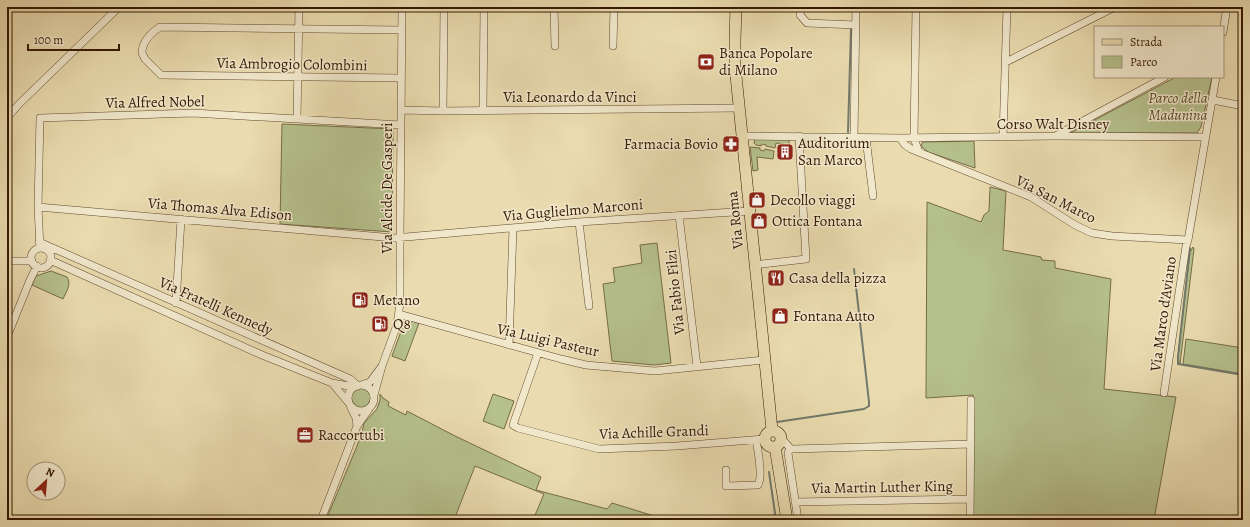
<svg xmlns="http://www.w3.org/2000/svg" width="1250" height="527" font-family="Alegreya,serif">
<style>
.green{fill:#b5c08c;stroke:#756c46}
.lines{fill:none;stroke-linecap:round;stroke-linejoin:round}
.stream{stroke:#72796c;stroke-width:2}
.minor-casing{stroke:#62492d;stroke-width:8}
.primary-casing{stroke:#351801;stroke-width:12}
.minor{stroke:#f1e8cc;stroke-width:7}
.primary{stroke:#eadcb0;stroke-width:11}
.labels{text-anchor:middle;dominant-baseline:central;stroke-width:3;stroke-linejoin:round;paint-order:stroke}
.poi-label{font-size:15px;fill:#351801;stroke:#f1e8cc;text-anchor:start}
.street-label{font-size:15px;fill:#351801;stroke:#f1e8cc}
.park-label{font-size:15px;font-style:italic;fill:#5b4a2b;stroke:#f1e8cc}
</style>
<rect width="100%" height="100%" fill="#eadcb0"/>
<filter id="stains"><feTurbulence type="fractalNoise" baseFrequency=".005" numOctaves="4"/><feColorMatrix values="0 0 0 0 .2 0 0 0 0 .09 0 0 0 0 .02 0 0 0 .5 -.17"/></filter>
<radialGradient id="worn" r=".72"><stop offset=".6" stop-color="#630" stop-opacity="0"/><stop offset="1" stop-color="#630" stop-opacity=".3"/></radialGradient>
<path class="green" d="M1176,77H1212L1201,127L1197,133H1070Z
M282,124L393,129L392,232L280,224Z
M755,139H789V145L776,143L775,148L766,146V145L762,144L761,146L756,145L754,143Z
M974,141L975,168L928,152L923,148L921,145L923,142Z
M750,147L760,148V150L764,151L765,149L774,151L773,159L757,157L758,170L753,171Z
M990,187L1006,191L1003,250L1041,257L1042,260L1055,261V268L1111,279L1104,389L1176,397L1154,520H973V395L926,398L927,202L981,222L984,215L989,211Z
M657,243L671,363L654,365L612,361L603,284L615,282L613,268L642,263L640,245Z
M1193,247L1194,249L1180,364L1179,363L1178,356L1190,252Z
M51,271L67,277C72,284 66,292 63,299L32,285L36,276Z
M408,320L419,323L405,361L392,356L404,323Z
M1186,339L1243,348V374L1183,364Z
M351 398a10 10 0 1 1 20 0a10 10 0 1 1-20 0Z
M380,394L383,398L389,402L388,406L406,415L407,411L455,436L541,477L536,490L607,509L612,503L667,520H533L544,494L475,466L454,520H326L357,446L362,432L364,423L377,409L380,400Z
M493,394L514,401L504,429L483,421Z"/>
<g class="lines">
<path class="stream" d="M848,132L851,29
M1190,248L1178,357V364L1243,375
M777,422L864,409L869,406V402L854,269
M769,472L776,520"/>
<g class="minor-casing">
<path id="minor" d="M554,7L555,46
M801,7L800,15L807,23L856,25
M916,7L914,138L916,144L919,152
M1223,32L1227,7
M613,46L614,7
M1006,62L1115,7
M401,78L161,75L145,59L142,53C142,41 151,33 160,27L402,30
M1213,100L1243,106
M401,110L443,111L739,108
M483,110L484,7
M443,111L444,7
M7,118L19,104L119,7
M297,119L299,7
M1057,135L1165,77
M742,136L900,138L1055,136L1206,137
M1003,137L1007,7
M854,138L856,7
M866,138L873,196
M900,138L905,145L911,149L1031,197L1075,225L1092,233L1112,236L1188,240
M38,207L394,238L579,222L749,211
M679,215L697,366
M579,222L589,306
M39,242L350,379L358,386
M40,248L38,207L40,118L193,113L401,125
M31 258a10 10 0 1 1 20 0a10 10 0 1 1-20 0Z
M50,260L262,355L332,383
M7,261H32
M754,265L806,259L799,136
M176,303L181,219
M399,314L561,359L586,365L655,371L764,360
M7,337L30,280L37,266
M509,345L513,228
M538,353L513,425L518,428L599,449L677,446L765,439
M382,366L397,325L400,303V237L402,7
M348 398a13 13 0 1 1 26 0a13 13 0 1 1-26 0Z
M361,385L370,382L382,366L374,395
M1164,393L1186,246L1188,240L1216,77
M348,402L332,383L349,386H357
M351,408L356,418L357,426L369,409
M782,439L790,448L793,449L971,444
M790,448L788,453L798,520
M726,470V486L758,485C763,476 758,451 756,440
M795,502L970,499
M321,520L357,426
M970,520L971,400"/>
</g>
<g class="primary-casing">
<path id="primary" d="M736,7L735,40V66L772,430
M765 439a8 8 0 1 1 16 0a8 8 0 1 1-16 0Z
M775,447L787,520"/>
</g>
<use href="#minor" class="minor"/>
<use href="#primary" class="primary"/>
</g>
<defs>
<g id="bank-square" transform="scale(0.9)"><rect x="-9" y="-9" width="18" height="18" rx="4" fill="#8f2418" stroke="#f1e8cc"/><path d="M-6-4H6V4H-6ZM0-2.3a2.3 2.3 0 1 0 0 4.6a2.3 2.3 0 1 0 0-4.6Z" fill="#fff"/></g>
<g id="pharmacy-square" transform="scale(0.9)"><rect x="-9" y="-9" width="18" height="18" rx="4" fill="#8f2418" stroke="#f1e8cc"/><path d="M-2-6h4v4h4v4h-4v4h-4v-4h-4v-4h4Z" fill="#fff"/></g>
<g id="building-square" transform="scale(0.9)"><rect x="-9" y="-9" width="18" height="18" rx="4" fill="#8f2418" stroke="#f1e8cc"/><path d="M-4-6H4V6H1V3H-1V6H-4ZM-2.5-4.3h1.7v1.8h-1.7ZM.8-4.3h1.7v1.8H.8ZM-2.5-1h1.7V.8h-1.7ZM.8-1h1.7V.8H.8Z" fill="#fff"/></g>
<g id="shop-square" transform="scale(0.9)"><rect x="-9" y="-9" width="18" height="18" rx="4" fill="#8f2418" stroke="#f1e8cc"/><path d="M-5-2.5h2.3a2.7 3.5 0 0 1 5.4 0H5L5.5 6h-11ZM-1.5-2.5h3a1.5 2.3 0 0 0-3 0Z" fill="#fff"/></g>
<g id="restaurant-square" transform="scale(0.9)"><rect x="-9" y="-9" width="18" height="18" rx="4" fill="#8f2418" stroke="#f1e8cc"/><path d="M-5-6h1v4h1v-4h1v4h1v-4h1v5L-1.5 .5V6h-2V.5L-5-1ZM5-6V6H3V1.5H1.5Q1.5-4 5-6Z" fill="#fff"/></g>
<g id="fuel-square" transform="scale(0.9)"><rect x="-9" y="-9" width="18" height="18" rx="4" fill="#8f2418" stroke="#f1e8cc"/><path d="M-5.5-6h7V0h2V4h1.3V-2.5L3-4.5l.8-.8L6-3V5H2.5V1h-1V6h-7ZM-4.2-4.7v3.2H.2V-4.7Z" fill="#fff"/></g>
<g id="office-square" transform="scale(0.9)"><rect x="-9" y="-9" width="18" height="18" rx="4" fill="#8f2418" stroke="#f1e8cc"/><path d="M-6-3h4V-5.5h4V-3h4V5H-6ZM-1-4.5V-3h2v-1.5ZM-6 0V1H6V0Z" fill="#fff"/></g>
</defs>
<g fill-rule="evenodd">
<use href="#bank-square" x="706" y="62"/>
<use href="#pharmacy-square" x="731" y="144"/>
<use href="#building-square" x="785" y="152"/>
<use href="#shop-square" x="757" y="200"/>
<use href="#shop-square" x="759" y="221"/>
<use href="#restaurant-square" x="776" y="278"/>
<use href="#fuel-square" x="360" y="300"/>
<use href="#shop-square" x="780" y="316"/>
<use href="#fuel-square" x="380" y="324"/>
<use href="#office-square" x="305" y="435"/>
</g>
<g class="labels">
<g class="poi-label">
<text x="719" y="53">Banca Popolare<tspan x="719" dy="17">di Milano</tspan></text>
<text x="798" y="143">Auditorium<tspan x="798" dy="17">San Marco</tspan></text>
<text x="718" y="144" text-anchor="end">Farmacia Bovio</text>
<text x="770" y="200">Decollo viaggi</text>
<text x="772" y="221">Ottica Fontana</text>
<text x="789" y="278">Casa della pizza</text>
<text x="373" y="300">Metano</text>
<text x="793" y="316">Fontana Auto</text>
<text x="393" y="324">Q8</text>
<text x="318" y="435">Raccortubi</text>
</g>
<g class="street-label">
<text transform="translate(292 64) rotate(1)">Via Ambrogio Colombini</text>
<text x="570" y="97">Via Leonardo da Vinci</text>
<text transform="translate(155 102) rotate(-1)">Via Alfred Nobel</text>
<text x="1053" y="124">Corso Walt Disney</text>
<text transform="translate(387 188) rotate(-90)">Via Alcide De Gasperi</text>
<text transform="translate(1056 199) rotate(27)">Via San Marco</text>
<text transform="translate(220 209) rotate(5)">Via Thomas Alva Edison</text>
<text transform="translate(573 210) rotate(-5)">Via Guglielmo Marconi</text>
<text transform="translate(735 220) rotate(-96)">Via Roma</text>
<text transform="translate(675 292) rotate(-96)">Via Fabio Filzi</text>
<text transform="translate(216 306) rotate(24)">Via Fratelli Kennedy</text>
<text transform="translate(1163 314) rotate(-82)">Via Marco d'Aviano</text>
<text transform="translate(548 340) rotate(13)">Via Luigi Pasteur</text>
<text transform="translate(654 432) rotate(-2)">Via Achille Grandi</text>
<text transform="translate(882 487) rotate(-1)">Via Martin Luther King</text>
</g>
<g class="park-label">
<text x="1178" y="98">Parco della<tspan x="1178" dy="17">Madunina</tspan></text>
</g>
</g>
<rect width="1250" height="527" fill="none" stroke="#eadcb0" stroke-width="24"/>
<rect x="8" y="8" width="1234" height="511" fill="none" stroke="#351801" stroke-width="2"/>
<rect x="12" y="12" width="1226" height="503" fill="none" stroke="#351801"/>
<rect x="1094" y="26" width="130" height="52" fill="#f1e8cc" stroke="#a6957b"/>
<rect x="1102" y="39" width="20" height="6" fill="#eadcb0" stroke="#a6957b"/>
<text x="1130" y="46" font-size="12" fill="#351801">Strada</text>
<rect x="1102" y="56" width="20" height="12" fill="#b5c08c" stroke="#a6957b"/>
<text x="1130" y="66" font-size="12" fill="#351801">Parco</text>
<g transform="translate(46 481) rotate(26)"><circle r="19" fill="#f1e8cc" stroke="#a6957b"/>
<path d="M0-3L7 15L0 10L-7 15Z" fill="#8f2418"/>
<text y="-6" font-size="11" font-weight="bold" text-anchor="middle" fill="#351801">N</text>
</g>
<path d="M28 44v6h91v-6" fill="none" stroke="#351801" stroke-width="2"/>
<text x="34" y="44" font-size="12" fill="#351801" stroke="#f1e8cc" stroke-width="3" paint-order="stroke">100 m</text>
<rect width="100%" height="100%" filter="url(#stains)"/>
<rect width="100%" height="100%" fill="url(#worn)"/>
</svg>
